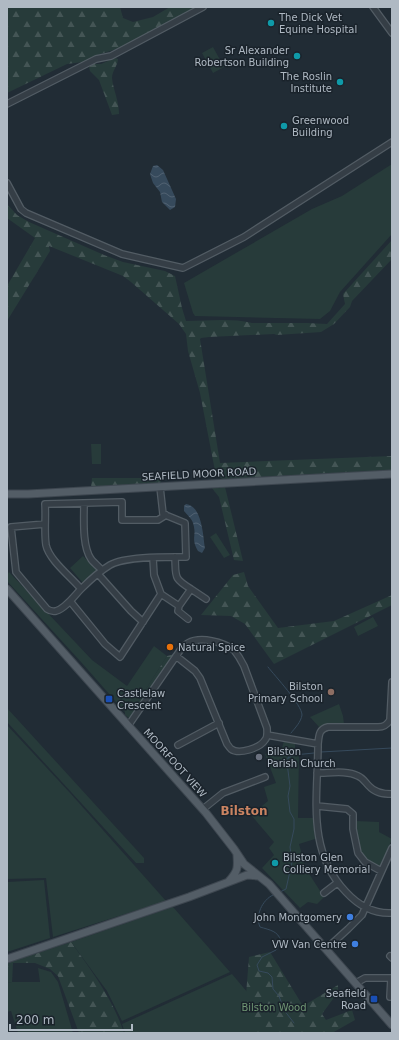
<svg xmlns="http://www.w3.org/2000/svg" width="399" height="1040" font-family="'DejaVu Sans',sans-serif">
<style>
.green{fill:#273b3a}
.forest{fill:url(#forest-firs)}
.water{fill:url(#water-waves)}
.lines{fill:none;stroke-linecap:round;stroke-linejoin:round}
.stream{stroke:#364a5c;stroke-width:1}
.minor-casing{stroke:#525c64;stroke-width:8}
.major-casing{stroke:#3e4750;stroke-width:9}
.minor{stroke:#353e46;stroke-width:5.5}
.major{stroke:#535d66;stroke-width:7}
.culture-dot{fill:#0f9aa8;stroke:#1a232b;stroke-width:1.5}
.food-dot{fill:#e8710a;stroke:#1a232b;stroke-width:1.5}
.education-dot{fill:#8d6e63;stroke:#1a232b;stroke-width:1.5}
.transit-dot{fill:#1a4fb4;stroke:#1a232b;stroke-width:1.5}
.worship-dot{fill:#6b7280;stroke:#1a232b;stroke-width:1.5}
.shop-dot{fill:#3f7fe0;stroke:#1a232b;stroke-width:1.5}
.labels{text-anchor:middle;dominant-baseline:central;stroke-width:3;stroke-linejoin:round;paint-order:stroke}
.poi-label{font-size:10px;fill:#afb9c3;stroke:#1a232b;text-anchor:start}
.street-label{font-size:10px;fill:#afb9c3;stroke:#1a232b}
.park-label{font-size:10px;fill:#709674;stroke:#1a232b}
.quarter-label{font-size:12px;font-weight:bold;fill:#cb8462;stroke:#1a232b}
</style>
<defs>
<pattern id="forest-firs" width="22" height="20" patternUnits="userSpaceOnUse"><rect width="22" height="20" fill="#273b3a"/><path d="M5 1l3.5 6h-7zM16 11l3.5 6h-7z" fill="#455"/></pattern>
<pattern id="water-waves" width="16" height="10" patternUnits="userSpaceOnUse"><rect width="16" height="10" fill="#364a5c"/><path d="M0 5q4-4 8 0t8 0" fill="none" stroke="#516272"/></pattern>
</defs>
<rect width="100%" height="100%" fill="#212c35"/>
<path class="green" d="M213,47L224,67L213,73L202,53Z
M392,164V234L340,292L330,311L320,319L195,316L193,313L184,283L312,209L342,196Z
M91,444H101V464H92Z
M216,533L230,555L224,558L210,537Z
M83,556L97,570L83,583L70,568Z
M9,572L92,660L127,686L154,646L167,656L132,711L135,713L131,718H129L125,715V712L81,662L7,581V575Z
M373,617L378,626L358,636L354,627Z
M339,704L343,716L344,724H329L320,728L310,717Z
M7,708L144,858V863H136L7,722Z
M7,725L71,794L166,901L53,937L46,878L7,879Z
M284,741L295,743V751L299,752L298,818H313L315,839L299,844L306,869L324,897L317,904L308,902L300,908L262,868L274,855L269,848L274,842L251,815L268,801L264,787L276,783L265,754L281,751Z
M356,821L379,822V832L392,839L381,866L379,867C357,854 357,847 355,823Z
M44,880L50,938L7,952V882Z
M173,907L230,972L122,1021L107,991L71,942Z
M38,968L51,972L58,982L73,1033H18L11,1011L7,1012V983L12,982H40Z
M232,974L248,993L254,1033H125L122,1024Z"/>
<path class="forest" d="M7,7H120L123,18L133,22L153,17L170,7H199L117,49L100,54L83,62L67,64L7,93Z
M115,58L118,59C118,65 112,71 112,78C113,89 119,101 119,114L112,115L99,80L90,71L89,67L93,64H101Z
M7,204L17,215L29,222L104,255L123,262L165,271L175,276L182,308L186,321C208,321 231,318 252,323H307L327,324L345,304L343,294L392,240V259L352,301L350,307L334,324L321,332L277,335L274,334L209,337L201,338L200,339L220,463L392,456V470L223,479L216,476L200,393L188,351L186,334L179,324L131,282L123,276L49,246L50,251L7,321V286L35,238L7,218Z
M155,472H159L161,483L91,488L92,478H155Z
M225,487L243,561L234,560L219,497L212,488Z
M244,572L248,586L278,628L334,621L392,595V605L274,664L245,624L231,616L201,615L233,575Z
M175,654L135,713H133L132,711L167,656Z
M71,942C91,970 113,999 124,1033H79L58,976L50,969L35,963H13L12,982L7,983V963Z
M270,952L303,1006L338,985V992L322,1014L326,1020L352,1010L355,1020L332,1033H253L246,995L249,957Z"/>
<path class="water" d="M157,165L163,170L176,199L175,207L170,210L162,202L160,192L153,183L150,174L153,166Z
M186,504C202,506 203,535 205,548L202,553L198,551C191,539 196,537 194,527C193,519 188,516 184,511V506Z"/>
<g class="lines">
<path class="stream" d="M268,667C275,676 302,705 302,715C301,722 295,728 291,733
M321,752L392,748
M288,758L294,755L314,753
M280,892L286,889L292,862L290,847L294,829V819L290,812L288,796L290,786L287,763L289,754
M273,895C262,900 255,916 260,927C270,930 278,931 281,941L276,950L262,957L257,965L259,971L268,973L272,977L273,989L279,996L284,1010L294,1023"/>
<g class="minor-casing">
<path id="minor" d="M373,7L392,33
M7,104L96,59L111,56L203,7
M7,183L21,209L26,213L122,254L183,268L244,237L392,142
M84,503C84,519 82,546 91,559C94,563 99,567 102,570
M45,524L11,527L16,572L47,609C50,611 52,612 56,611C66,608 74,596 81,589C89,581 100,571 110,565C125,556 167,557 186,557L185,523L163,514L160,487
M153,558L154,575L161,594L179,606L191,589C173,578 176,577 175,557
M98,574L131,611L143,622
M81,589C71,577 49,560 46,545C44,532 46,518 45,504L122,502V520H158L166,515
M191,589L206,599
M70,601L105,644L120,657L161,594
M179,606L178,611L188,619
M392,682L390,720C387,725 384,727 378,727H328C319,729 319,735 318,744C318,797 306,850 346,892C358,905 374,914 392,913
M128,726L181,649C183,647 186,644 188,643C201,636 223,642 234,650C238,655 241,660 244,666L267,728C267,732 268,737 265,740C260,748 239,755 231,749C229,747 228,745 227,744L200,678L195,671L176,656
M267,735L318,744
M178,745L219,723
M317,773C330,773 347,770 358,776C363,778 365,782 369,786C375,793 383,794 392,794
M317,806L347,809L353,814V829L358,853L365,862L381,871
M203,809L223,793L265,777
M324,893L337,883
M326,949L348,929L362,915L392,848
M390,956L392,958
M356,983L365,978H392
M390,997L391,978"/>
</g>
<g class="major-casing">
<path id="major" d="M7,494H28L392,474
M7,589L206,813L234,849L244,864L269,884L392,1025
M229,881C238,871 238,868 237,855
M7,959L189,897L247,875L258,876"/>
</g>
<use href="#minor" class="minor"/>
<use href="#major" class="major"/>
</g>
<g class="culture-dot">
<circle cx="271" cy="23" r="4"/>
<circle cx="297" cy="56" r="4"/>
<circle cx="340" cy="82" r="4"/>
<circle cx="284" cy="126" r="4"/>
<circle cx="275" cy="863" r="4"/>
</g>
<circle class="food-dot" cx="170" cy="647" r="4"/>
<circle class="education-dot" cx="331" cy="692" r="4"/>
<g class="transit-dot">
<rect x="105" y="695" width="8" height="8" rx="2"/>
<rect x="370" y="995" width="8" height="8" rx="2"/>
</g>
<circle class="worship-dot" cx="259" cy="757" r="4"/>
<g class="shop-dot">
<circle cx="350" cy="917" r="4"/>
<circle cx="355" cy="944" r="4"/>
</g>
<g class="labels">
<g class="poi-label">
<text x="279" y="17">The Dick Vet<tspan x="279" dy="12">Equine Hospital</tspan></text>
<text x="289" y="50" text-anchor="end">Sr Alexander<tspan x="289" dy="12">Robertson Building</tspan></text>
<text x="332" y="76" text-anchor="end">The Roslin<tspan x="332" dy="12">Institute</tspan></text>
<text x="292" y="120">Greenwood<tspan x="292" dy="12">Building</tspan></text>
<text x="178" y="647">Natural Spice</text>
<text x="323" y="686" text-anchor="end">Bilston<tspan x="323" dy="12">Primary School</tspan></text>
<text x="117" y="693">Castlelaw<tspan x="117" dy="12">Crescent</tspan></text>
<text x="267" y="751">Bilston<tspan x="267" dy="12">Parish Church</tspan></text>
<text x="283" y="857">Bilston Glen<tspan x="283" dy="12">Colliery Memorial</tspan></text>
<text x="342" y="917" text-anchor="end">John Montgomery</text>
<text x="347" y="944" text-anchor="end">VW Van Centre</text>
<text x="366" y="993" text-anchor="end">Seafield<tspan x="366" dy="12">Road</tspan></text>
</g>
<g class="street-label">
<text transform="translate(199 474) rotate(-3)">SEAFIELD MOOR ROAD</text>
<text transform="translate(175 763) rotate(48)">MOORFOOT VIEW</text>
</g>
<g class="park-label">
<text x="274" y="1007">Bilston Wood</text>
</g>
<g class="quarter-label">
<text x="244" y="811">Bilston</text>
</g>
</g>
<rect width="399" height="1040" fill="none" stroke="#afb9c3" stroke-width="16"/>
<path d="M10 1024v6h122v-6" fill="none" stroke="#afb9c3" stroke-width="2"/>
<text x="16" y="1024" font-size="12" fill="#afb9c3" stroke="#1a232b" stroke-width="3" paint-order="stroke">200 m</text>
</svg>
